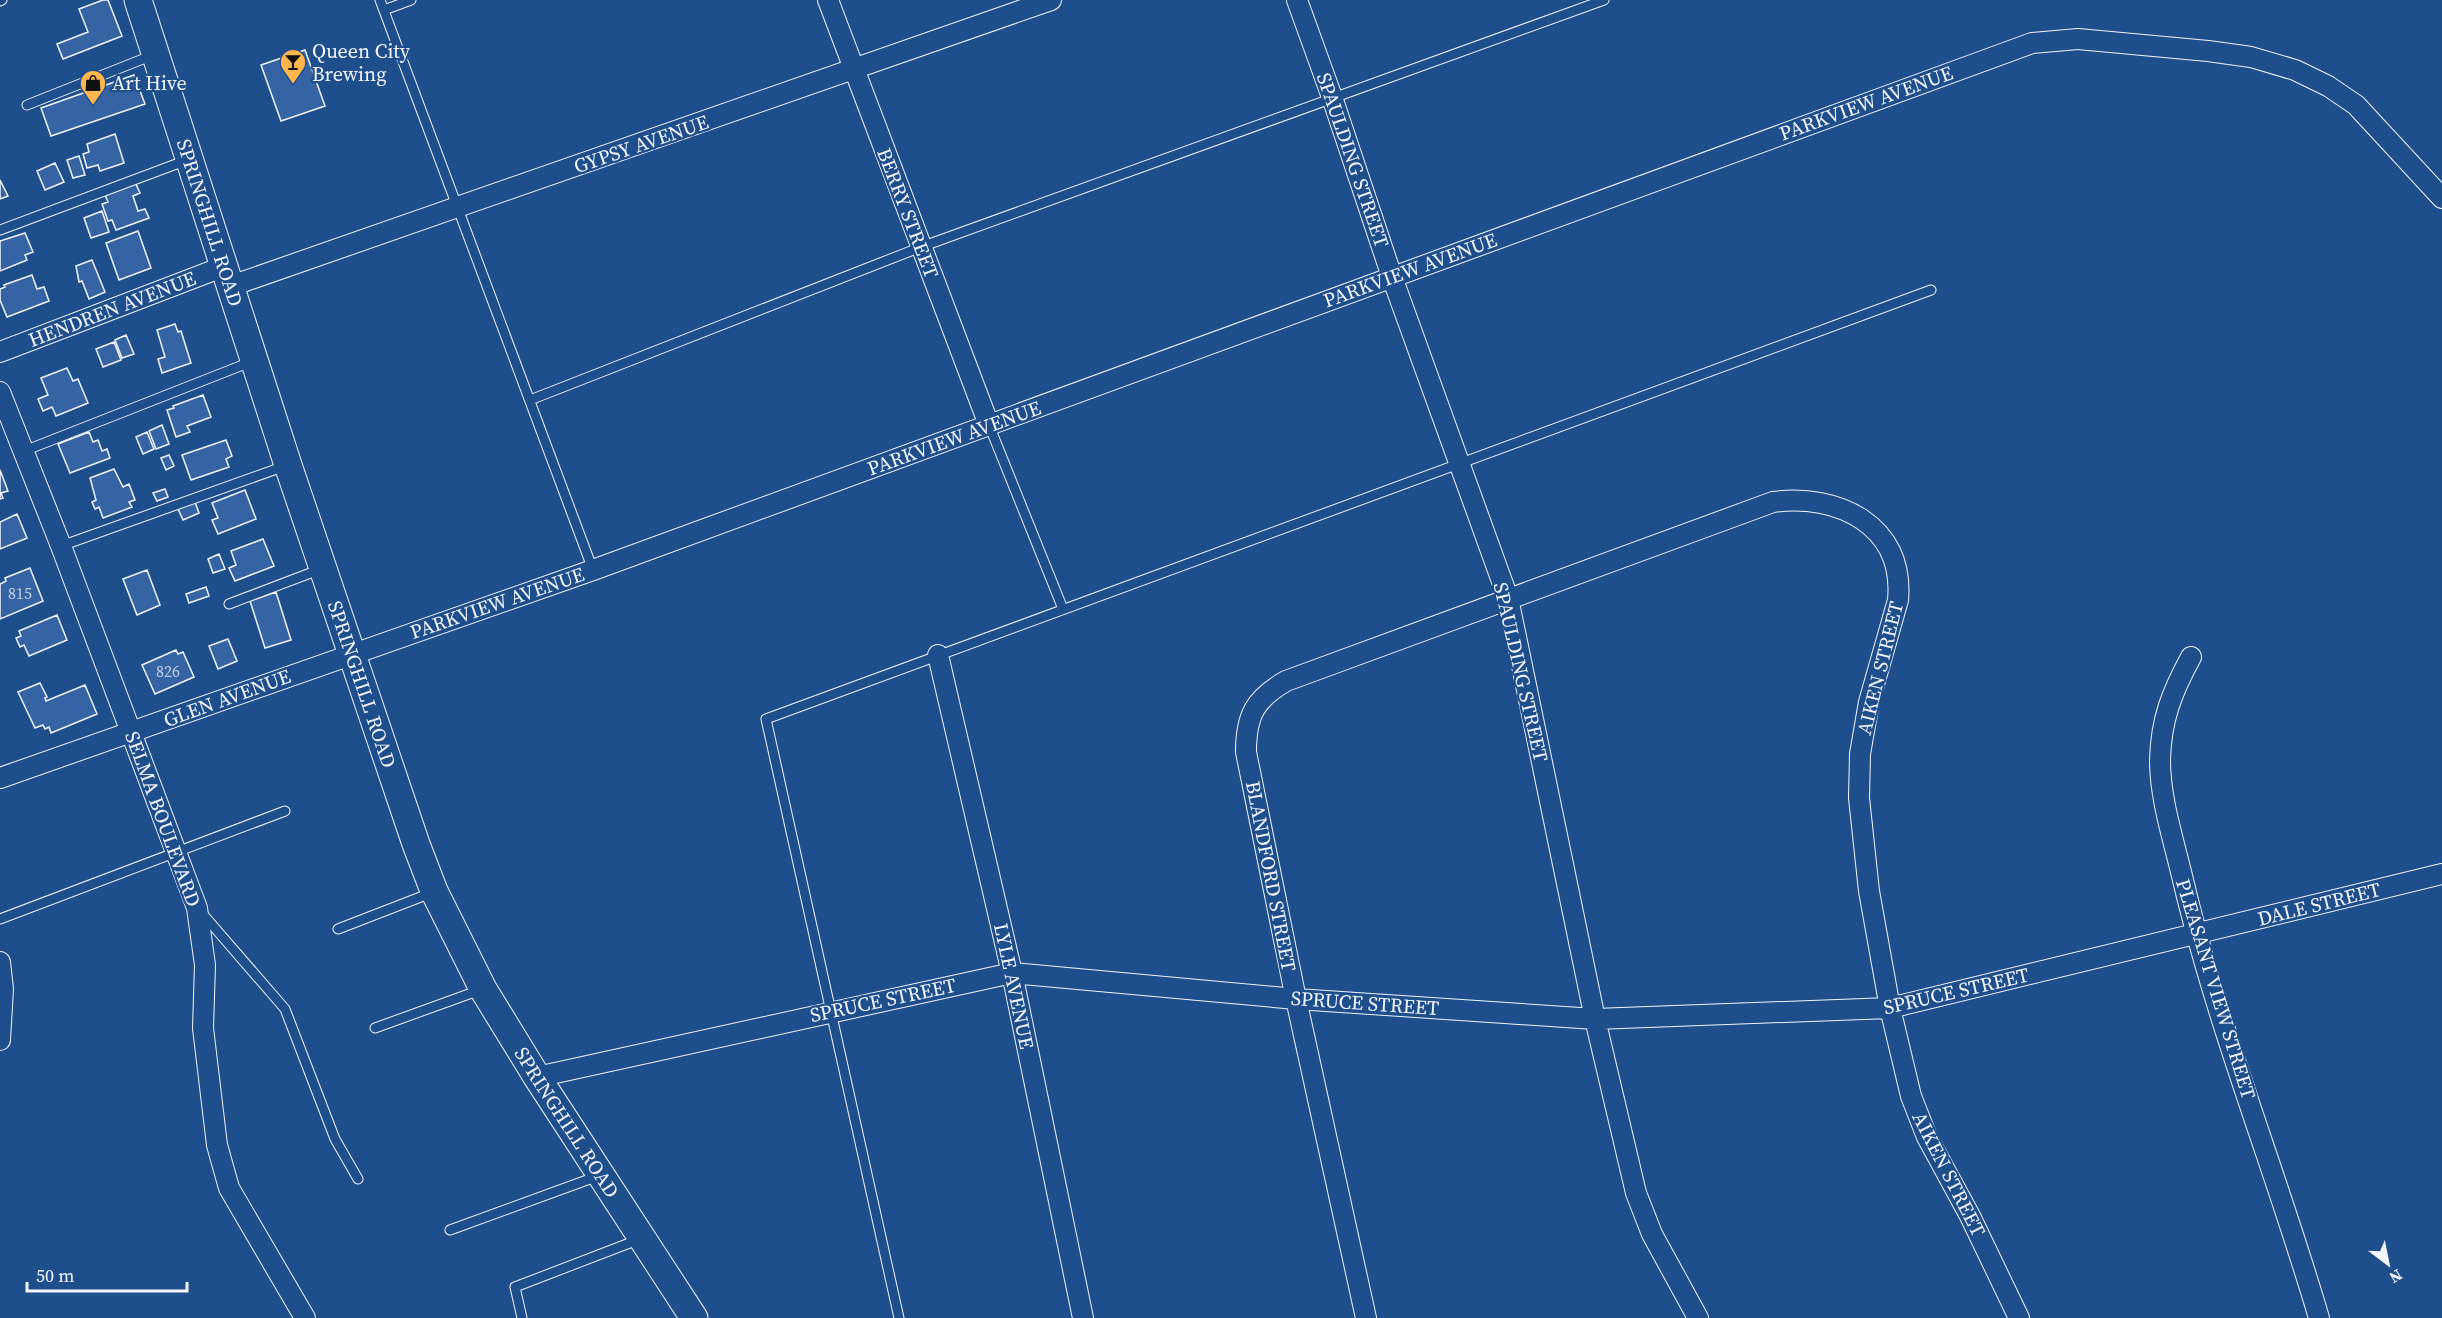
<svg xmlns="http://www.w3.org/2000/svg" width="2442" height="1318" font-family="'Source Serif 4',serif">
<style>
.building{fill:#3563a3;stroke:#f2f6ff;stroke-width:1.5}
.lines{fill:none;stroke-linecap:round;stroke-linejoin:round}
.lane-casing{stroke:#f2f6ff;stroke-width:11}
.street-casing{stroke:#f2f6ff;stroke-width:22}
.secondary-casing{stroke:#f2f6ff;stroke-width:29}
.lane{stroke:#1f4e8c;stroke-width:9}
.street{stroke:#1f4e8c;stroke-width:20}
.secondary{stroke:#1f4e8c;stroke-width:27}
.labels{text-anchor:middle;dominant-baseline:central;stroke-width:4.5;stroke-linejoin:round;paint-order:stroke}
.number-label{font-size:16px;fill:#c3d1e8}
.poi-label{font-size:20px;fill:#f2f6ff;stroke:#1f4e8c;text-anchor:start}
.street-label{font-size:20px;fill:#f2f6ff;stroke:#1f4e8c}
</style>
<rect width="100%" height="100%" fill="#1f4e8c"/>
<path class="building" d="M103,0H108L122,36L63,59L57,44L88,32L79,9Z
M305,50L325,106L281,121L261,65Z
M134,75L145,104L51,136L41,108Z
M115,134L124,163L100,171L98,165L87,168L83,154L89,152L87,144Z
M79,156L85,175L73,178L67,160Z
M55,163L64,182L45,190L37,171Z
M0,180L8,196L0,199Z
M136,184L140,193L133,196L138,211L145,209L149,218L116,230L112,220L108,221L102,204L108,202L105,195Z
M102,211L109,232L91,238L84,218Z
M138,231L151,268L119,280L106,243Z
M25,233L33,252L25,255L27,260L0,271V241Z
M92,260L105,292L89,299L82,281L79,282L76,266Z
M32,275L37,289L44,287L49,301L7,317L0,300V289L5,287L4,285Z
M175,324L178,332L181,331L191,363L162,373L158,359L165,357L157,330Z
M126,335L134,354L122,358L115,340Z
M114,342L121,360L103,367L96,349Z
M67,368L73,381L78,379L88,403L56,416L52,407L43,411L38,399L48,395L41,378Z
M203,395L211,417L187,426L190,432L176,437L167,410L174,408L173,406Z
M162,425L169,444L156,449L149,431Z
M89,432L93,442L98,440L102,451L107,449L110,458L70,473L58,444Z
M147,432L154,449L143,454L136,437Z
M226,440L232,456L226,459L229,467L191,480L182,455Z
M169,455L174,466L166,470L161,458Z
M114,469L123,487L129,484L135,500L129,502L132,507L103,518L99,507L95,509L92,502L96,500L90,478Z
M0,470L8,491L1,493L3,498L0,499Z
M165,489L168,497L157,501L153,493Z
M245,490L256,519L218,534L212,520L218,518L212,503Z
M195,502L199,513L183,520L178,509Z
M17,514L27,538L0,549V522Z
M263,539L274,566L235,581L229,568L236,565L231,551Z
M219,554L225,569L213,573L208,559Z
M30,568L43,601L0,619V584L6,581L5,578Z
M147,570L160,605L137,615L123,579Z
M206,587L209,596L189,603L186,594Z
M276,592L291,640L265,648L250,601Z
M57,615L67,640L29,656L24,645L20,647L16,638L21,636L19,631Z
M228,639L237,661L218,669L209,646Z
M176,650L178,654L183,652L194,677L155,694L142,665Z
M40,683L47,697L45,698L46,701L85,685L97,714L51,733L49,727L45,729L43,725L35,728L18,692Z"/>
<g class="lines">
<g class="lane-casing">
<path id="lane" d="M380,0L593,570
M0,1L2,0
M384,10L411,0
M27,105L153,55
M0,230L187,160
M530,400L921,247L1604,0
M989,425L1063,609
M24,451L253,361
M61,546L285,466
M229,604L321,569
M201,912L285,1009L335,1139L358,1179
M0,919L285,811
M338,929L431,893
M375,1028L480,990
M450,1230L598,1176
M522,1318L515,1287L640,1239
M899,1318L766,719L1931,290"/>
</g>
<g class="street-casing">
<path id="street" d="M828,0L989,425
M1297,0L1332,97L1392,277L1508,598L1595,1019L1636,1193L1652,1234L1698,1318
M231,286L1051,0
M0,352L225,266
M0,392L61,546L197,908L205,965L203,1028L217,1145L229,1188L305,1318
M938,655L1012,973L1083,1318
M2191,657C2172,692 2161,719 2160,760C2160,800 2174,841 2183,880C2218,1029 2276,1171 2319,1318
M0,778L593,570L2032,43L2078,39L2208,51L2251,57L2295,70L2328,86L2356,105L2442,198
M0,962L3,989L0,1040
M537,1077L1012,973L1296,999L1595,1019L1890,1008L2442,874
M1366,1318L1296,999L1246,752C1246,715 1255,699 1286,681L1773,502C1837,493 1905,525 1898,600L1869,702L1860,754L1859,798L1869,891L1890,1008L1911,1096L1927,1137L1970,1216L2019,1318"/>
</g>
<g class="secondary-casing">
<g id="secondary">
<path id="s1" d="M138,0L288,465L416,844L434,891L483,989L537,1077L694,1318"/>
</g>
</g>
<use href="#lane" class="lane"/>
<use href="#street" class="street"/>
<use href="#secondary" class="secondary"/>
</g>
<defs>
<g id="bar-pin" transform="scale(1.35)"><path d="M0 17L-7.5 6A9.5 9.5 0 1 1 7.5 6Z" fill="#ffb74d" stroke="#1f4e8c"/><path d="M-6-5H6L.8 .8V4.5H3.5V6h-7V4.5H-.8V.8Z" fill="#111"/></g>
<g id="shop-pin" transform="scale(1.35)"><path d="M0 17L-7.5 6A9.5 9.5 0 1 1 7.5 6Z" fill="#ffb74d" stroke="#1f4e8c"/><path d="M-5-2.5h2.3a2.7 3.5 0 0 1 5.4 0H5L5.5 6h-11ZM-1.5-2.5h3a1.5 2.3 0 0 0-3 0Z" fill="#111"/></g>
</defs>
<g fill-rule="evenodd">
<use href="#bar-pin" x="293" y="62"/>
<use href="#shop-pin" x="93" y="83"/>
</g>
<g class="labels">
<g class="number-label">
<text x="20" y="593">815</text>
<text x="168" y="671">826</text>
</g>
<g class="poi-label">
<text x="312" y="51">Queen City<tspan x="312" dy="23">Brewing</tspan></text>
<text x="112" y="83">Art Hive</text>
</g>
<g class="street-label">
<text transform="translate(1866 103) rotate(-20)">PARKVIEW AVENUE</text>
<text transform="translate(641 144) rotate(-19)">GYPSY AVENUE</text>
<text transform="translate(1353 160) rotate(71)">SPAULDING STREET</text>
<text transform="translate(908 213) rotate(69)">BERRY STREET</text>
<text stroke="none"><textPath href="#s1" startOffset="234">SPRINGHILL ROAD</textPath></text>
<text transform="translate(1410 270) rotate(-20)">PARKVIEW AVENUE</text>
<text transform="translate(112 309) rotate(-21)">HENDREN AVENUE</text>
<text transform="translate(954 438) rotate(-20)">PARKVIEW AVENUE</text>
<text transform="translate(497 603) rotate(-19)">PARKVIEW AVENUE</text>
<text transform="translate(1880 668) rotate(-76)">AIKEN STREET</text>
<text transform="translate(1521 672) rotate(77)">SPAULDING STREET</text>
<text stroke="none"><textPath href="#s1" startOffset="720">SPRINGHILL ROAD</textPath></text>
<text transform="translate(227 698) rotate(-20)">GLEN AVENUE</text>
<text transform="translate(163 819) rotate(70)">SELMA BOULEVARD</text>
<text transform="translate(1271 876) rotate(79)">BLANDFORD STREET</text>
<text transform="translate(2319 904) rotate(-14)">DALE STREET</text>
<text transform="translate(1014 986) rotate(78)">LYLE AVENUE</text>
<text transform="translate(2216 989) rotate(73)">PLEASANT VIEW STREET</text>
<text transform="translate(1956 991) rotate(-13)">SPRUCE STREET</text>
<text transform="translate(883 1000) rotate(-12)">SPRUCE STREET</text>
<text transform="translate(1365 1003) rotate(4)">SPRUCE STREET</text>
<text stroke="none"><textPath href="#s1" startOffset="1206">SPRINGHILL ROAD</textPath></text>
<text transform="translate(1949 1174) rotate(63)">AIKEN STREET</text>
</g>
</g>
<g transform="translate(2388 1264) rotate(148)" stroke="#1f4e8c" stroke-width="4.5" paint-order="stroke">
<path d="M0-4.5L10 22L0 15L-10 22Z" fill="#f2f6ff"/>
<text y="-9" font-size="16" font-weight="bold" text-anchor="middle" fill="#f2f6ff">N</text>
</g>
<path d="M27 1282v9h160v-9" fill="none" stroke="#f2f6ff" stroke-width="3"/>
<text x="36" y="1282" font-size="18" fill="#f2f6ff" stroke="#1f4e8c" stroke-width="4.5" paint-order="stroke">50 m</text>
</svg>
